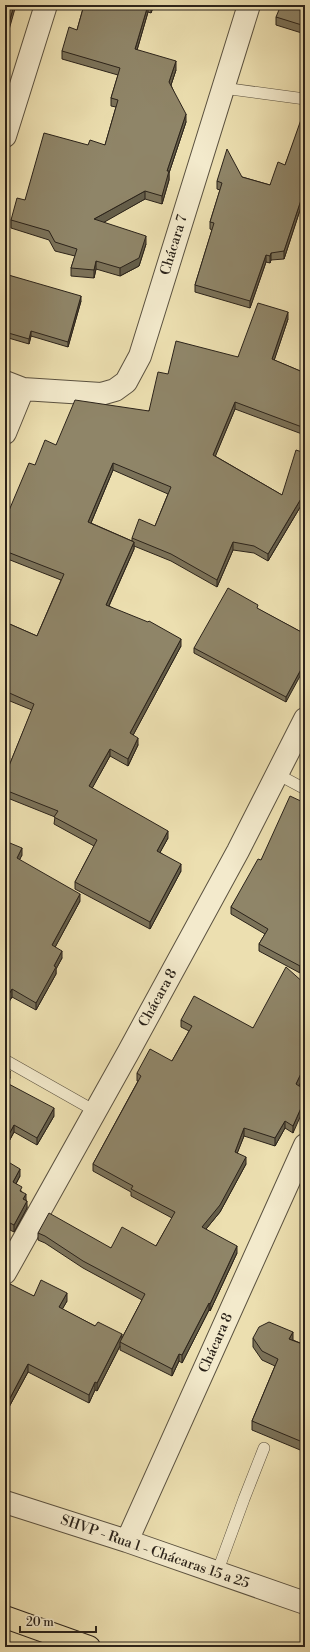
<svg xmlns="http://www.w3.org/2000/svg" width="310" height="1652" font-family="'Libre Bodoni',serif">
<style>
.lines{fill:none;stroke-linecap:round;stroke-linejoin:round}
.lane-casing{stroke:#5b5240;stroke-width:12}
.street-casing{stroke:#5b5240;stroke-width:24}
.primary-casing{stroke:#2b231a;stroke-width:24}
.lane{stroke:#f3eacc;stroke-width:11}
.street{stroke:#f3eacc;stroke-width:22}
.primary{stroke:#ecdfb0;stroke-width:22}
.wall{fill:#7b7259;stroke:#2b231a;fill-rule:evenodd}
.shaded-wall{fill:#645d49;stroke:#2b231a}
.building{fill:#8f8568;stroke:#2b231a}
.labels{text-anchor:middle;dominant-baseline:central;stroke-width:4;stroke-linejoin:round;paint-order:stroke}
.street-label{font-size:14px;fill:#2b231a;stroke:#f3eacc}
</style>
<rect width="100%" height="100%" fill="#ecdfb0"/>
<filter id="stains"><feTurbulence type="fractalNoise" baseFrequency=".005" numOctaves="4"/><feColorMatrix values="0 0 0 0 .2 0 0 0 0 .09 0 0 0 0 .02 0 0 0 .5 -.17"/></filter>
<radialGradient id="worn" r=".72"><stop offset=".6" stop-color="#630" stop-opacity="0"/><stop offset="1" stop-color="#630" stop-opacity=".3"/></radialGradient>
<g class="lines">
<g class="lane-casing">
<path id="lane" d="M223,88L305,99
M277,774L305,789
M5,1060L95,1111
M217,1573L244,1499L264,1448"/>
</g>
<g class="street-casing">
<path id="street" d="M5,136L46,5
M5,382L23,389L101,394L115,390L126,382L140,356L249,5
M5,433L23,389
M5,1273L129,1051L238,851L305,719
M5,1502L127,1541L305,1603
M127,1541L305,1145"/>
</g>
<g class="primary-casing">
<path id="primary" d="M5,1617L89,1647"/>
</g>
<use href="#lane" class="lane"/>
<use href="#street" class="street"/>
<use href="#primary" class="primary"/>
</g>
<path class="wall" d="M84,5H154L151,13L148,12L137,50L176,70L171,85L186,122L169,173V180L162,204L145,199L103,222L146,244L139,266L120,276L96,269L94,278L71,276V268L75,256L55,251L49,240L11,228V220L25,200L88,145H105L116,107L111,106V98L118,75L62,59V51L77,30Z
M305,5V34L276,25V17Z
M305,113V209L301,207L284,259L271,260L270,263L266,262L250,308L195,292V285L212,230L210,229V222L220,190L217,189V181L242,177L270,185L285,165Z
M5,274L81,301L68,347L31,336L29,344L5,337Z
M288,319L274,360L305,373L302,434L235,409L215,456L282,495L305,453V506L302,504L268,561L254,553L233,550L217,587L171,561L134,546V549L109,606L181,646L133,735L138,745L128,766L110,756L92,788L168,838L160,852L181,871L150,929L75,889V882L94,846L54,824L55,817L5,797V767L7,768L9,766L32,710L5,699V622L37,636L61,580L5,558V520L35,465L56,445L149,411L168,374L238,357ZM113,470L168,494L155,526L132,538V541L91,523Z
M258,609L305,634L286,702L194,653V648Z
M305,803L300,973L259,951V944L265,934L231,914V907L261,860Z
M5,841L22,855L19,860L80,901L55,947L62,958L56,969V974L36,1010L12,997L5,1008Z
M305,984V1073L299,1086L293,1133L285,1128L275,1146L244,1136L237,1153L246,1164L220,1212L206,1229L237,1253L210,1311L209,1310L182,1363L179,1361L172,1376L120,1350V1346L97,1391L95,1390L89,1403L28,1372L9,1407L5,1405V1289L34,1296L67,1301L62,1309L95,1326L122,1338L142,1300L83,1268L45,1243L38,1240V1233L111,1248L156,1246L172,1218L131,1196V1192L93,1171V1164L138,1081H137V1073L172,1061L189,1031L181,1027V1020L253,1028Z
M5,1068L10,1078L7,1083L54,1116L37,1145L14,1132L6,1147L5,1146Z
M5,1160L20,1176L16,1184L22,1192L26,1200L27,1208L14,1232L10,1230Z
M253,1338L293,1340L305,1345V1452L252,1430V1421L275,1366L262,1360L253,1347Z"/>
<path class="shaded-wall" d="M14,5H16L5,44V37Z
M148,5V12L135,57V49Z
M151,5H154L151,13Z
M176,61V70L169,91V82Z
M186,114V122L169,173V180L162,204V196L167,171Z
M145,191V199L94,228V219Z
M301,200V207L284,259V251Z
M146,236V244L139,266L120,276V268Z
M271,253V260L270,263V256Z
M266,255V262L250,308V301Z
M96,261V269L94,278V270Z
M81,296V301L68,347V342Z
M288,312V319L272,367V359Z
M31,331V336L29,344V339Z
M235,402V409L213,462V455Z
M305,419V426L302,434V427Z
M113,463V470L88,530V522Z
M302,497V504L268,561V554Z
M134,542V549L106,612V605Z
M233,542V550L217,587V580Z
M181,639V646L130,741V733Z
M305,662V667L286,702V697Z
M138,738V745L128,766V759Z
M110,749V756L89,794V786Z
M168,831V838L157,858V851Z
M22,848V855L17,865V858Z
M181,864V871L150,929V922Z
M80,894V901L52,953V945Z
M62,951V958L56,969V974L36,1010V1003L54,966Z
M305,958V965L300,973V966Z
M12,989V997L5,1008V1001Z
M305,1065V1073L296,1092V1084Z
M10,1071V1078L5,1087V1080Z
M305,1099V1106L293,1133V1126Z
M54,1108V1116L37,1145V1138Z
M285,1121V1128L275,1146V1138Z
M14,1125V1132L6,1147V1140Z
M244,1128V1136L235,1159V1152Z
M246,1157V1164L220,1212L202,1234V1227Z
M20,1169V1176L13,1189V1182Z
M26,1194V1201L23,1199Z
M27,1201V1208L14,1232V1225Z
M10,1223V1230L5,1239V1231Z
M237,1246V1253L210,1311V1304Z
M67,1293V1301L59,1315V1307Z
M209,1303V1310L182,1363V1355Z
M293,1332V1341L289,1339Z
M122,1334V1342H120V1346L97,1391V1383Z
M179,1354V1361L172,1376V1369Z
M28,1364V1372L9,1407V1400Z
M95,1382V1390L89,1403V1395Z"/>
<path class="building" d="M5,5H14L5,37Z
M84,5H148L135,49L176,61L169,82L186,114L167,171H169L162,196L145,191L94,219L146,236L139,258L120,268L96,261L94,270L71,268L77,249L55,242L49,231L11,220L17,198L25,200L44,133L88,145L90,140L105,145L118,100L111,98L120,68L62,51L69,27L77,30Z
M281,5H305V26L276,17Z
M305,113V201L301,200L284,251L271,253L270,256L266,255L250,301L195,285L214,223L210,222L222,183L217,181L227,149L242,177L270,185L278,162L285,165L303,114Z
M5,274L81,296L68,342L31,331L29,339L5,332Z
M258,303L288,312L272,359L305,373V419L302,427L235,402L213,455L282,495L296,450L305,453V498L302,497L268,554L254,546L233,542L217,580L171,554L132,538L139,519L155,526L171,487L113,463L88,522L134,542L106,605L148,622L149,621L181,639L130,733L138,738L128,759L110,749L89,786L168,831L157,851L181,864L150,922L75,882L97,840L54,817L58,811L5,790V767L7,768L9,766L34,704L5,691V622L37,636L64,574L5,551V520L29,463L35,465L45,440L56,445L75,400L149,411L158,372L168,374L176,341L238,357Z
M228,588L258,605L257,608L305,634V662L286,697L194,648Z
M290,796L305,803V958L300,966L259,944L268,929L231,907L258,859L261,860Z
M5,841L22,848L17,858L80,894L52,945L62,951L54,966L56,967L36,1003L12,989L5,1001Z
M286,967L305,984V1038L304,1040L305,1043V1065L296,1084L305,1090V1099L293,1126L285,1121L275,1138L244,1128L235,1152L246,1157L220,1205L202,1227L237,1246L210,1304L209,1303L182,1355L179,1354L172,1369L120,1342L145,1294L83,1261L45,1236L38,1233L49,1213L111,1248L122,1227L156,1246L175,1212L131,1189L133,1186L93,1164L141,1076L137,1073L150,1049L172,1061L192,1026L181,1020L194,996L253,1028Z
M5,1068L10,1071L5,1080Z
M5,1082L54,1108L37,1138L14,1125L6,1140L5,1139Z
M5,1160L20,1169L13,1182L22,1187L20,1191L26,1194L23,1199L27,1201L14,1225L10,1223L5,1231Z
M41,1280L67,1293L59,1307L95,1326L98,1322L122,1334L97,1383L95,1382L89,1395L28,1364L9,1400L5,1397V1289L8,1283L34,1296Z
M269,1322L293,1332L289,1339L305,1345V1443L252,1421L278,1359L262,1351L253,1338L259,1327Z"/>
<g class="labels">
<g class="street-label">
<text transform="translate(174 245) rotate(-73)">Chácara 7</text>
<text transform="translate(158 998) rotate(-61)">Chácara 8</text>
<text transform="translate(216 1343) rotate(-66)">Chácara 8</text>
<text transform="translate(155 1552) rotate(19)">SHVP - Rua 1 - Chácaras 15 a 25</text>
</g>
</g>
<rect width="310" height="1652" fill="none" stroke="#ecdfb0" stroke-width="20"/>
<rect x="6" y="6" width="298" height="1640" fill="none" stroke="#2b231a" stroke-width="2"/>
<rect x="10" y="10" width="290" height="1632" fill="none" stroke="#2b231a"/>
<path d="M20 1626v6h76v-6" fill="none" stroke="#2b231a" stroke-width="2"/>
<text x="26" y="1626" font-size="12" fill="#2b231a" stroke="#f3eacc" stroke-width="3" paint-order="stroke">20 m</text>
<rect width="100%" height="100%" filter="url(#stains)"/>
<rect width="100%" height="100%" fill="url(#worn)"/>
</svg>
